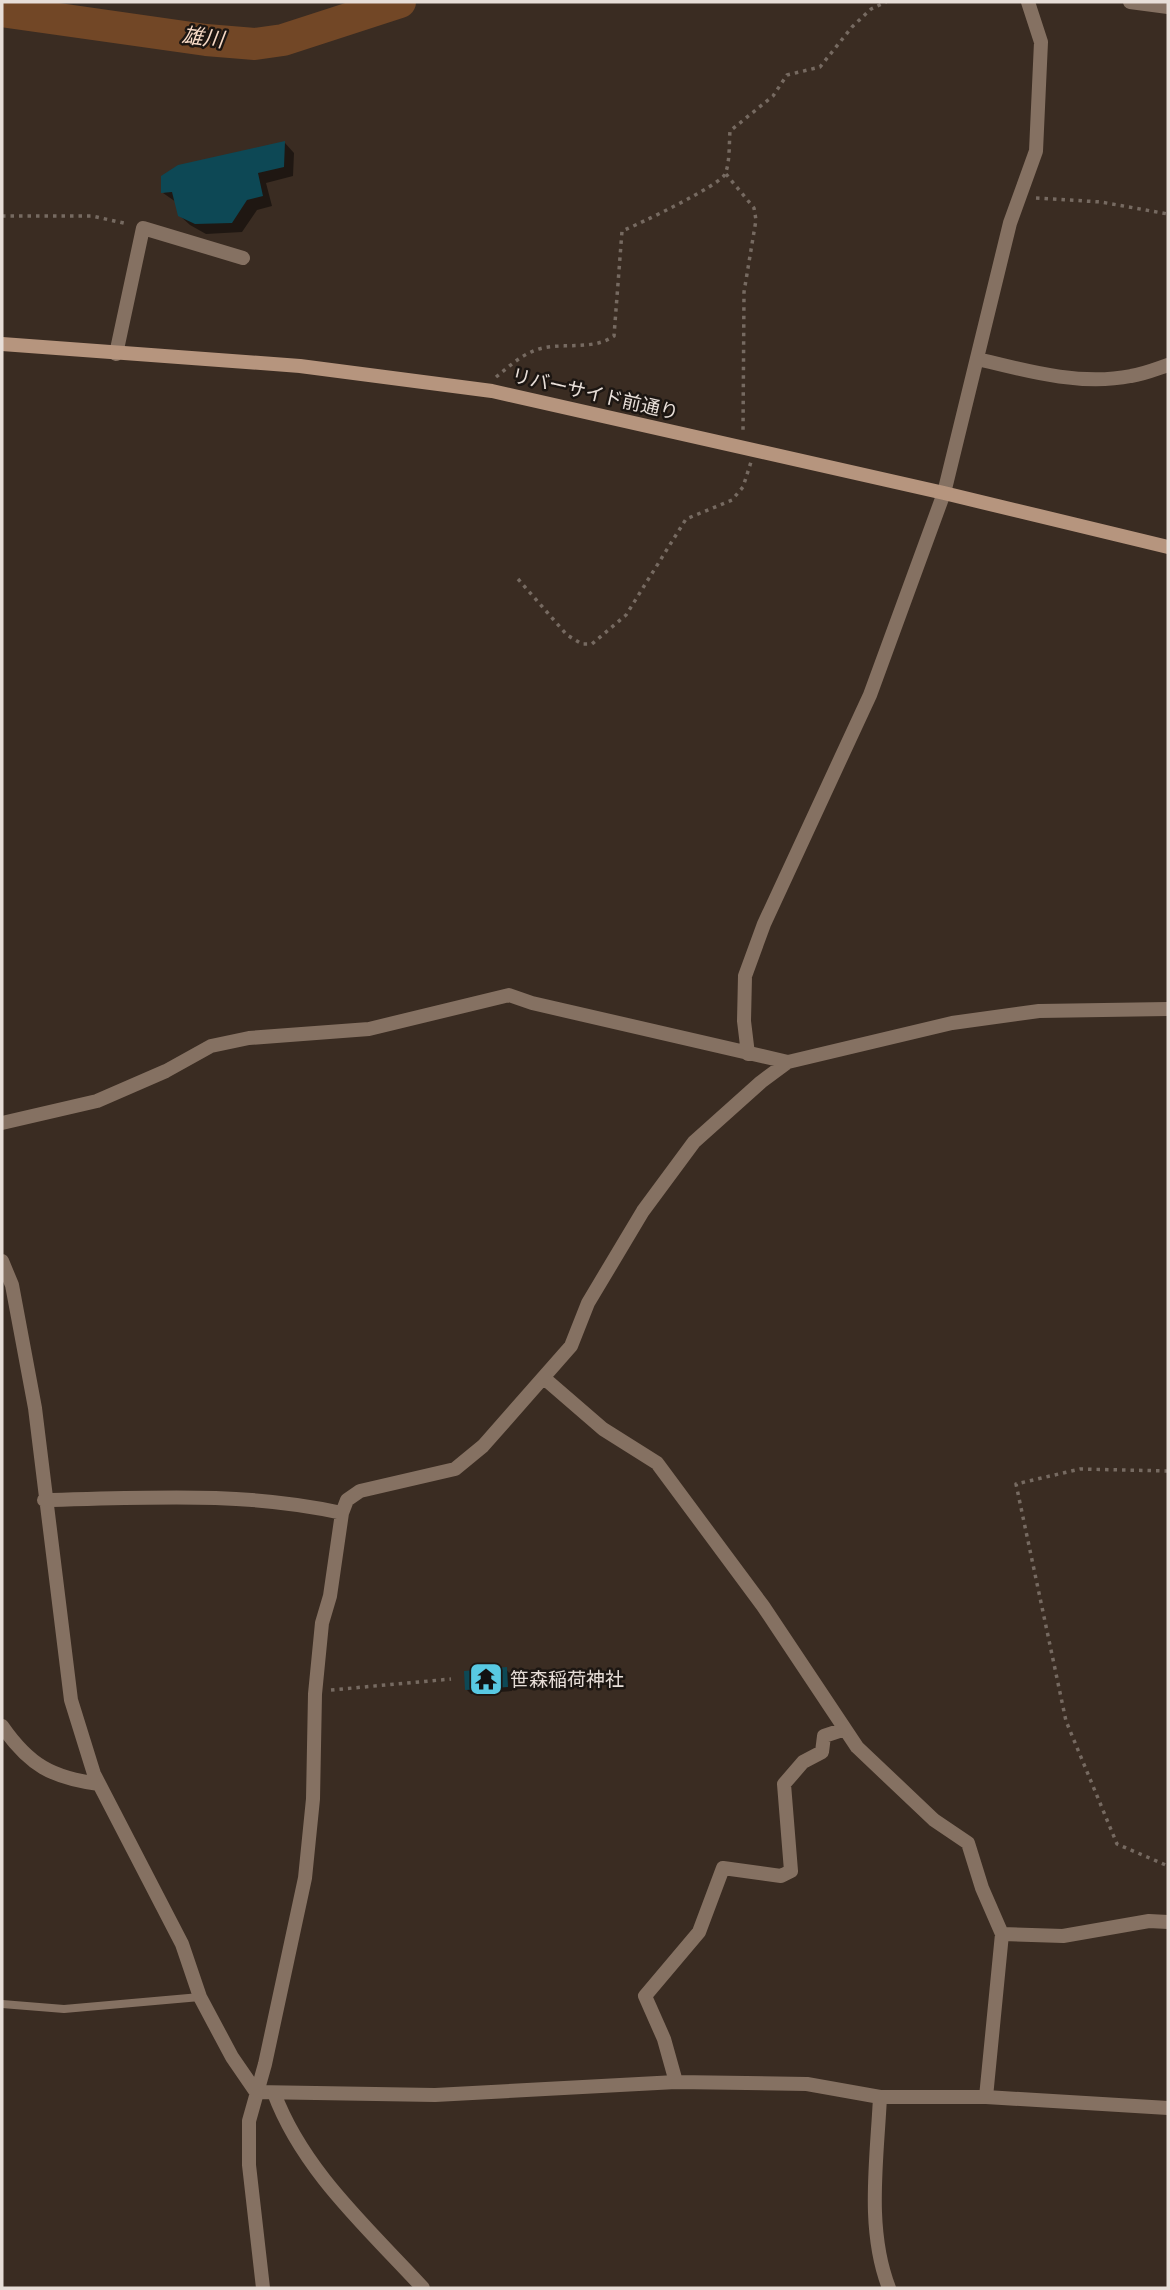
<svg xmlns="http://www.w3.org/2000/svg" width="1170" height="2290" font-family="Arial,'Noto Sans JP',sans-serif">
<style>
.shadow{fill:#0007}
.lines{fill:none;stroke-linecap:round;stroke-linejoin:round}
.river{stroke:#724726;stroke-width:32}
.building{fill:#0d4855}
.path{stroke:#766a61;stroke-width:3.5;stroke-dasharray:3.5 5;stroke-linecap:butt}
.lane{stroke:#857162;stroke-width:8}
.street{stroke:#857162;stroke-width:14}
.secondary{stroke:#b6957e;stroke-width:14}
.labels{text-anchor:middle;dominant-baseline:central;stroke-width:5;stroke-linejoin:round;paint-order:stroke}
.street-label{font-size:19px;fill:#e7ded8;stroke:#1c1612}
.poi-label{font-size:19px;fill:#e7ded8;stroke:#1c1612;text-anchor:start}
.water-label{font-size:21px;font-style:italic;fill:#f7dac6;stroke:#1c1612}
</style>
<rect width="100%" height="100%" fill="#3a2c22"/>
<path class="shadow" d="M285,143L294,153L293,176L266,183L272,206L257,210L242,232L206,234L190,225L179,215L176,202L163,193Z
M506,1669L510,1674L512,1691L471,1694L467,1690Z"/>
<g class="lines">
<path class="river" d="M2,11L206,40L255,44L283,40L400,2"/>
</g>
<path class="building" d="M285,141L284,167L258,173L263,196L247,200L232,223L195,224L178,216L172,192L161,193V176L178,165Z
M507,1667L508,1687L465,1690L464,1671Z"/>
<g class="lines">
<path class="path" d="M726,174L754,208L756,220L744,292L743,433
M1036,198L1101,202L1168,214
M2,216H92L128,224
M496,377C511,365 524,352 543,348C567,343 594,350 614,336L622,231C637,225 721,185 725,174C730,163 729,144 730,131L773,96L787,75L820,67L852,27L871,9L886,2
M518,579L567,635L582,644H592L626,615L686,519L732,500L743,487L751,462
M1168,1471L1080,1469L1016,1484L1066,1721L1117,1844L1168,1866
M331,1690L451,1679"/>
<path class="lane" d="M2,2004L64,2009L200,1997"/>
<path class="street" d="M1130,2L1168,7
M116,354L143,228L243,258
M978,359C1027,371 1080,386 1131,376C1144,374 1156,369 1168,365
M748,1054L744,1021L745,976L764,924L870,695L944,493L1010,223L1036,151L1041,42L1028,2
M2,1123L97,1101L166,1071L211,1046L249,1038L369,1029L509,995L532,1003L788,1062
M2,1261L12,1285L35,1408L71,1700L94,1774L182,1944L200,1997L232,2057L256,2092
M544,1378L603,1429L657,1463L763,1606L857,1747L934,1820L968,1843L982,1888L1002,1934L986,2097
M44,1500C143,1498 245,1491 342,1513
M2,1726C29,1765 52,1778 99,1784
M1002,1934L1063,1936L1149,1921L1168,1922
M676,2082L664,2039L645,1996L699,1932L723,1868L781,1876L791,1871L784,1784L803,1762L822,1752L824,1736L845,1729
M256,2092L435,2095L676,2082L807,2084L880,2097H986L1168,2108
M274,2093C303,2171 368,2228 423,2288
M880,2097C877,2160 866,2229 889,2288
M263,2288L249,2165V2121L265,2064L305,1878L313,1799L315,1694L322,1623L330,1596L342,1513L347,1500L360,1491L455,1469L483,1446L571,1346L588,1303L643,1211L694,1142L761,1082L788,1062L952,1023L1039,1011L1168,1009"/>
<path class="secondary" d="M2,344L300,366L492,391L944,493L1168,547"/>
</g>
<defs>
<g id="temple-square" transform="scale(1.75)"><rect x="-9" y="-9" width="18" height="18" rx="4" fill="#58c9e3" stroke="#1c1612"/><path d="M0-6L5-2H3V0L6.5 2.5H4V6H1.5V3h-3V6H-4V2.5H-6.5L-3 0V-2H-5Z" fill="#111"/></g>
</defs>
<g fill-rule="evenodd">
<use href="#temple-square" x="486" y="1679"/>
</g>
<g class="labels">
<g class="street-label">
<text transform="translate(595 394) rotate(13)">リバーサイド前通り</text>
</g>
<g class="poi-label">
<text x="510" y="1679">笹森稲荷神社</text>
</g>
<g class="water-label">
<text transform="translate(203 37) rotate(7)">雄川</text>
</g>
</g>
<rect width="1170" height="2290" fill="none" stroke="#e7ded8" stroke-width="7"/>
</svg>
